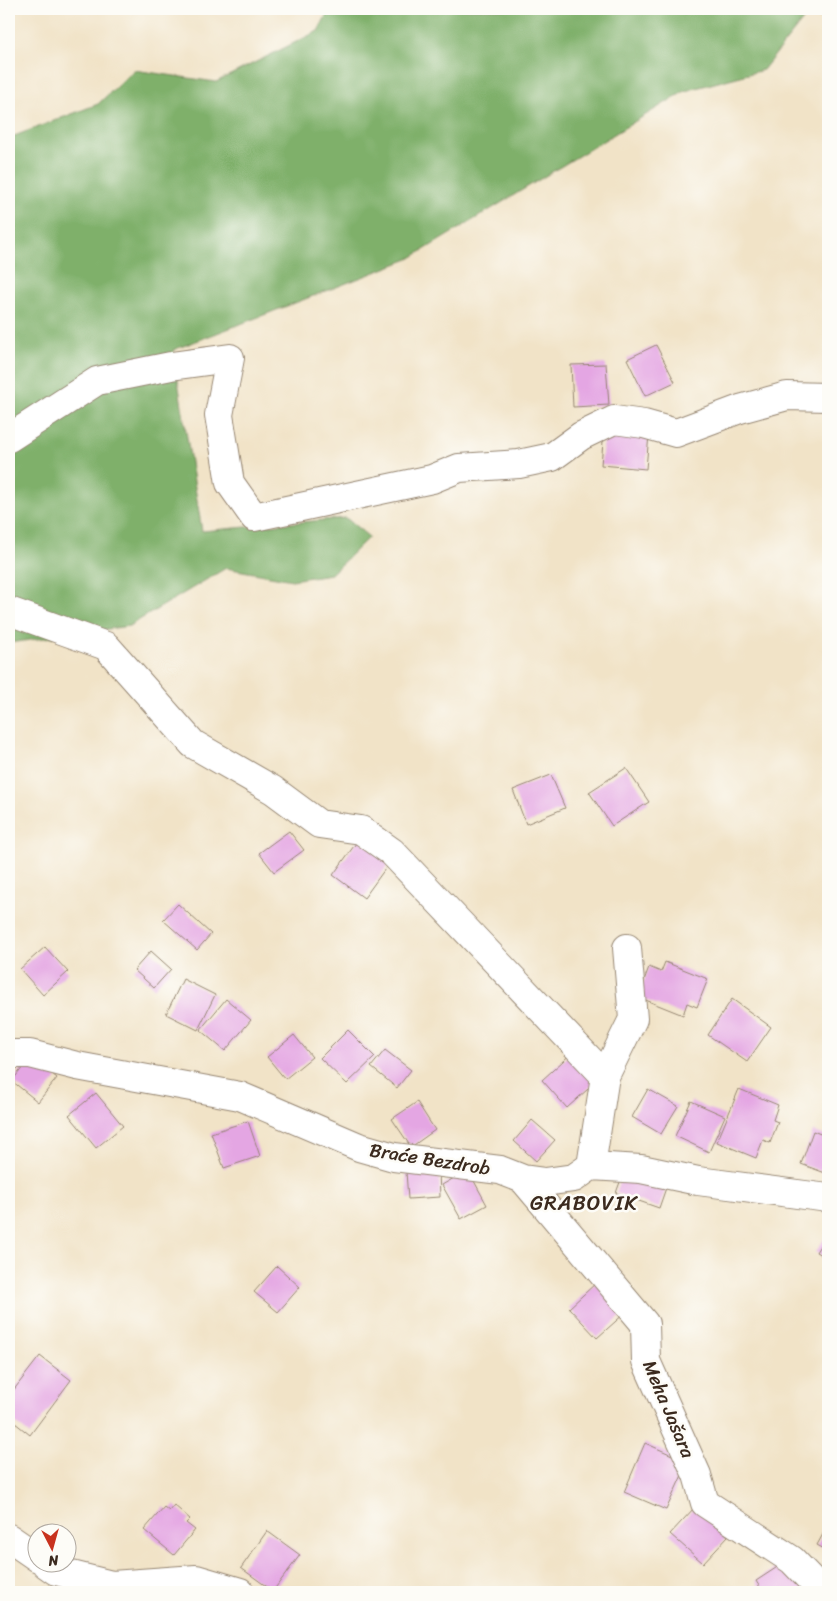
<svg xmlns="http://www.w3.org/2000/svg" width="837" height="1601" font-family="Sriracha,sans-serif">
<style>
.forest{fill:#7fb06a;stroke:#5d6d44}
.building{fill:#e4a6e3}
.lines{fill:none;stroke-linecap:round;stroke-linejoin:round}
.minor-casing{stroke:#968672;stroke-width:30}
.minor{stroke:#fff;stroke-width:28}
.labels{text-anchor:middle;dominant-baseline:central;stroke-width:5;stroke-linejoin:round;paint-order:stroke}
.street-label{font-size:19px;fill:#3b2a1e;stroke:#fdfcf7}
.quarter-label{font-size:21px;letter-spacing:1px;fill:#3b2a1e;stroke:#fdfcf7}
</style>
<rect width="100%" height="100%" fill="#fdfcf7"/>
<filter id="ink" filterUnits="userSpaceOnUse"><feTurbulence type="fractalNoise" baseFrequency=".02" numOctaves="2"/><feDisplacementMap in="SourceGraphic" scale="10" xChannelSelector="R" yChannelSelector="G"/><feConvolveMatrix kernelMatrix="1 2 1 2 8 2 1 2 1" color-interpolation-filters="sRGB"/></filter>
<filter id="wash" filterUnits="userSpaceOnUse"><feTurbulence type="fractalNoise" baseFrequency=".0096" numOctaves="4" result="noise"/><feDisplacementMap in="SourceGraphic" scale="20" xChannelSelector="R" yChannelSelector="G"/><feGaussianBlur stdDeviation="1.12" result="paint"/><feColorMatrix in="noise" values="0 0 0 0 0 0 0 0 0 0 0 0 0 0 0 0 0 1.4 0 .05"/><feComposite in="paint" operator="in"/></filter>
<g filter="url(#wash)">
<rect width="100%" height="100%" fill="#f1e3c7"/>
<path class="forest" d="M330,9H828V18L807,15L763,70L685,91L409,259L173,350L202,531L346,518L369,537L331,574L292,580L226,568L129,626L9,643V138L98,104L134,70L216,82L318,31Z"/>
<g id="blocks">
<path class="building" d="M656,345L675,382L645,396L627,359Z
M606,364L609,405L573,407L571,365Z
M604,430L649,434L646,469L601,465Z
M626,768L649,802L612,826L589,792Z
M551,775L565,808L526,824L513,790Z
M289,831L304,850L274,872L259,853Z
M359,839L390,862L364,898L333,875Z
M178,904L211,934L197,950L163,920Z
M45,947L68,972L43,995L20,969Z
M151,951L171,969L154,988L134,970Z
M665,962L708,979L697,1007L687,1003L683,1015L638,997L649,967L661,972Z
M183,979L215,995L198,1030L166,1014Z
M226,999L251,1020L225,1051L200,1030Z
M732,999L771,1027L747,1062L708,1035Z
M348,1030L375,1057L347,1084L320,1058Z
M294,1035L312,1057L285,1079L267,1057Z
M385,1050L411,1070L397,1088L371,1067Z
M574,1051L599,1079L567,1108L542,1080Z
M31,1057L57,1078L38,1102L12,1081Z
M648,1089L678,1106L661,1134L632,1117Z
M739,1089L778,1105L773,1120L778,1122L770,1143L763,1140L756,1158L717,1142Z
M96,1093L123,1126L96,1148L69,1115Z
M691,1101L725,1116L709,1152L675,1136Z
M417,1102L435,1130L411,1147L392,1119Z
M532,1120L555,1140L536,1161L514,1141Z
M248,1121L260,1156L224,1168L211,1133Z
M813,1131L828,1137V1174L801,1164Z
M439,1170L440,1197L408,1199L406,1172Z
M468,1170L487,1205L461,1219L442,1185Z
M624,1171L667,1185L659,1208L616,1193Z
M828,1233V1259L816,1252Z
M277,1266L300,1287L278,1312L254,1292Z
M597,1282L625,1313L597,1338L569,1308Z
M40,1356L71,1380L30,1435L9,1418V1396Z
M645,1443L688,1462L666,1510L624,1492Z
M174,1505L190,1519L186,1523L195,1530L174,1555L144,1530L164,1507L169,1511Z
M695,1507L728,1536L703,1563L670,1534Z
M828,1525V1551L817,1545Z
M267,1531L300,1555L273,1591L241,1568Z
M785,1562L806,1592H763L756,1581Z"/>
</g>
</g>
<g filter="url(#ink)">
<use href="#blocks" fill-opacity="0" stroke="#968672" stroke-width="1"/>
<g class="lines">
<g class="minor-casing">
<path id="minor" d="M9,438L97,381L171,366L230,358L219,415L230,483L254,517L432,479L459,468L519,464L552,457L581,436L614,420L644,424L676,433L740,409L787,396L828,397
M9,611L106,646L193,744L273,790L319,824L361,830L392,852L605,1076
M9,1054H30L77,1066L240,1096L359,1147L394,1157L500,1170L523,1179L545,1182L574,1178L591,1166L641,1169L698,1181L828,1198
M591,1166L605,1076L633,1019L627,948
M523,1179L645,1324L646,1361L697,1475L705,1503L792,1560L823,1592
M9,1538L38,1558
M46,1564L56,1571L112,1585L196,1579L240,1592"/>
</g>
<use href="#minor" class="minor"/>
</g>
</g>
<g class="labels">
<g class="street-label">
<text transform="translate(430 1159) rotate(9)">Braće Bezdrob</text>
<text transform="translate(669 1409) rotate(67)">Meha Jašara</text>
</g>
<g class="quarter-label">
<text x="584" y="1203">GRABOVIK</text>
</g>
</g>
<rect width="837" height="1601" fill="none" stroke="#fdfcf7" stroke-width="30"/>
<g transform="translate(52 1548) rotate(174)"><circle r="24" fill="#fdfcf7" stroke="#afa8a0"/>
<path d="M0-4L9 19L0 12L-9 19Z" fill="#c8321e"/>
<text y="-8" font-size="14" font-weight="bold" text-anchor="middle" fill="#3b2a1e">N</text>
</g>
</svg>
